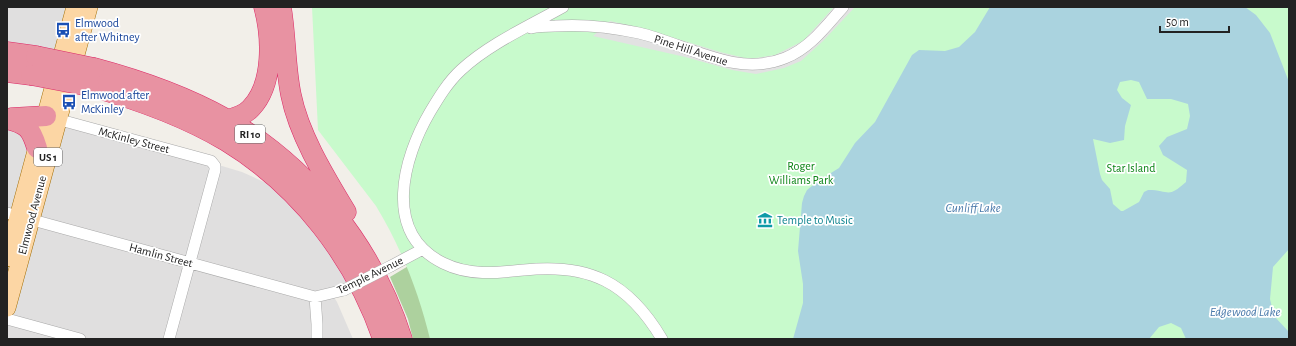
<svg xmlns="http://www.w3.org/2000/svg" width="1296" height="346" font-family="'Alegreya Sans',sans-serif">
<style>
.residential{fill:#e0dfdf}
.forest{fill:#add19e}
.park{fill:#c8facc}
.parking{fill:#e2e2e2}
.water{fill:#aad3df;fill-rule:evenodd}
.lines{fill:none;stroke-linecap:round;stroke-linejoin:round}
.street-casing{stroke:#a9a9a9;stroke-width:12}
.primary-casing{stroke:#a06b00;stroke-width:18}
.highway-casing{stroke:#dc2a67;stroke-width:21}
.street{stroke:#fff;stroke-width:11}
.primary{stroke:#fcd6a4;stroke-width:17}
.highway{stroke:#e892a2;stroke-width:20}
.street-bridge-casing{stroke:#a9a9a9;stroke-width:12;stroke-linecap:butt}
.highway-bridge-casing{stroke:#dc2a67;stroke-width:21;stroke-linecap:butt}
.street-bridge{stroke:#fff;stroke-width:11}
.highway-bridge{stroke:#e892a2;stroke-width:20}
.labels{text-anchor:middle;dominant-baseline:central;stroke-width:3.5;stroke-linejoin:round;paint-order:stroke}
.shield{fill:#fff;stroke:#646464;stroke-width:1}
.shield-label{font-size:11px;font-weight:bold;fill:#222}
.transit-label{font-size:12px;fill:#164399;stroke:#fff;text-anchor:start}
.street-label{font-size:12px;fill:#222;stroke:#fff}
.park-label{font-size:12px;fill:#0c8416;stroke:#fff}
.culture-label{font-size:12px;fill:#0d838f;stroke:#fff;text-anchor:start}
.water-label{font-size:13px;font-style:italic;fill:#4a7aab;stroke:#fff}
</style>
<rect width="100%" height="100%" fill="#f2efe9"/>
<path class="residential" d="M7,7H79L66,54H7Z
M41,117L215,166H222L242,172L275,187L305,218L340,265L354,292L332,294L337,302L353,339H7V119Z"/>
<path class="forest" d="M410,265L485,339H413L408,319L390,277Z"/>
<path class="park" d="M312,7H1289V339H430C419,293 401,247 376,206L318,130Z"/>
<path class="parking" d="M834,7H855L823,41L801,61L784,68L756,74L732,70L685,57L593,36L610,21L645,29L720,52L749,59L775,55L803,41Z"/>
<path class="water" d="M990,7H1245L1256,15L1270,33L1289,82V249L1273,267L1270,299L1274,316L1289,332V339H1186L1181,328L1171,323L1159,327L1149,339H793L803,303V284L798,251L802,203L804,196L807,190L818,181L839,168L855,143L875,122L912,55L919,50L945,51L959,47L975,32ZM1131,80L1139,82L1147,99H1171L1188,104L1190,116L1187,129L1167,137L1159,146L1163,155L1187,170L1186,182C1167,199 1170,190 1148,190L1144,192L1139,202L1123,211H1121L1113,204L1110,189L1102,180L1100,174L1093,139L1110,143L1124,140L1125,126L1131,105L1122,98L1117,90L1120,82Z"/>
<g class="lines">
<g class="street-casing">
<path id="street" d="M563,7C529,26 489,44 461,70C448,82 439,97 430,112C403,158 382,233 443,263C469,276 496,273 524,270C589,263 628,282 662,339
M531,28C539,26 547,26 555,26C583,24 611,27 639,33C686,44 736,78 785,58C810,48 826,26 843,7
M53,118L211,161L215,166V170L169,339
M7,213L315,297L344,290
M391,266L423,249
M315,297L317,324V339
M7,319L80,339"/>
</g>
<g class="primary-casing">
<path id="primary" d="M7,258L75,7
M7,308L89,7"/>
</g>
<g class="highway-casing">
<path id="highway" d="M281,7C286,36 285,66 291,95C299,135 325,177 346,212
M7,52L36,56
M94,68C139,80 185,96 226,119C310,168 373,247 402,339
M7,72L31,75
M89,86C136,99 184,116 226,141C300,186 355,258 383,339
M11,118L46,116
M7,119C27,124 31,128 37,148
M226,120C235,118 245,115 251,108C274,84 272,37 264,7"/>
</g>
<use href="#street" class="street"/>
<use href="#primary" class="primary"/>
<use href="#highway" class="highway"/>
<g class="street-bridge-casing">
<path id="street-bridge" d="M344,290L391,266"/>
</g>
<g class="highway-bridge-casing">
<path id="highway-bridge" d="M36,56L94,68
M31,75L89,86"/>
</g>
<use href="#street-bridge" class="street-bridge"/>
<use href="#highway-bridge" class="highway-bridge"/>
</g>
<defs>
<g id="bus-bare" transform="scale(1.2)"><path d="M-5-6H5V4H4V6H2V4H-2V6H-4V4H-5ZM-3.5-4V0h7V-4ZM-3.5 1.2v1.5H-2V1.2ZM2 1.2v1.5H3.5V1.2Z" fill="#1a4fb4" stroke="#fff" stroke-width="2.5" paint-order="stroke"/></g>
<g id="museum-bare" transform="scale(1.2)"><path d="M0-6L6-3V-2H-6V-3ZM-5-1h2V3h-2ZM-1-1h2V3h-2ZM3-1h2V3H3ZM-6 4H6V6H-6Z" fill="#0f9aa8" stroke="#fff" stroke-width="2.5" paint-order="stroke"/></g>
</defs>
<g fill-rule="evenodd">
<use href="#bus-bare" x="63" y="30"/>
<use href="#bus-bare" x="69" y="102"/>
<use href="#museum-bare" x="765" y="220"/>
</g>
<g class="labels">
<g class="shield">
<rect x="235" y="125" width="30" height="18" rx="3"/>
<rect x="34" y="148" width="28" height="18" rx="3"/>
</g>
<g class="shield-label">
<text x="250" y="134">RI 10</text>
<text x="48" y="157">US 1</text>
</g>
<g class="transit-label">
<text x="75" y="23">Elmwood<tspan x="75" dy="14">after Whitney</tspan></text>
<text x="81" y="95">Elmwood after<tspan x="81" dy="14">McKinley</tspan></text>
</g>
<g class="street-label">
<text transform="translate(691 50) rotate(18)">Pine Hill Avenue</text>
<text transform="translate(134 140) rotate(15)">McKinley Street</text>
<text transform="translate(32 215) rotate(-75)">Elmwood Avenue</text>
<text transform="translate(161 255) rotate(15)">Hamlin Street</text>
<text transform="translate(370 275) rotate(-26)">Temple Avenue</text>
</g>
<g class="park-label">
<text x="801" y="166">Roger<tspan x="801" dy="14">Williams Park</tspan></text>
<text x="1131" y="168">Star Island</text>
</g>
<g class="culture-label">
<text x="777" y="220">Temple to Music</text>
</g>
<g class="water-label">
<text x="973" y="208">Cunliff Lake</text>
<text x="1245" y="312">Edgewood Lake</text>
</g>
</g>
<rect width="1296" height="346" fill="none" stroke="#222222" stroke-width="16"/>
<path d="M1160 26v6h69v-6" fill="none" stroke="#222222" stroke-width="2"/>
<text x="1166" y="26" font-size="12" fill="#222222" stroke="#ffffff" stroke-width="3" paint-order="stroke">50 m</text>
</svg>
